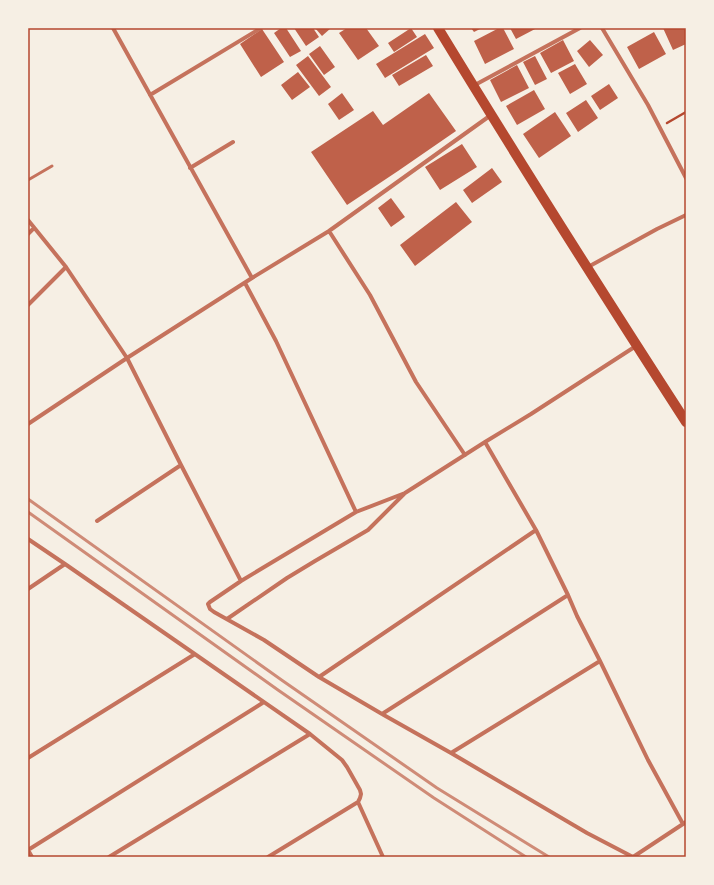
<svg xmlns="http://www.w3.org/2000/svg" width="714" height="885" font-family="'Nunito Sans',sans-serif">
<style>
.building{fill:#bf614a}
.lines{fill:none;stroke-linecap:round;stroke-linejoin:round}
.path{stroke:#b5482f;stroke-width:2.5}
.service{stroke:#c5725c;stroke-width:3}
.minor{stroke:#c5725c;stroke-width:4}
.primary{stroke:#b5482f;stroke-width:10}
.rail{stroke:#cf8b77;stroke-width:3}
.neatline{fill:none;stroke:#b5482f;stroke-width:1.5}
</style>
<rect width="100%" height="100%" fill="#f6efe4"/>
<path class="building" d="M281,28H286L301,51L290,57L274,33Z
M294,28H313L319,37L306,46Z
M315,28H331L322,36Z
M347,28H366L379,46L358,60L339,33Z
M411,28L417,37L394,52L388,43Z
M471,28H482L474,32Z
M499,28H503L514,49L485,64L474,41Z
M510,28H537L516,39Z
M663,28H686V44L673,50Z
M262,29L284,62L261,77L240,44Z
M654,32L666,54L639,69L627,47Z
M425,34L434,48L385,78L376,64Z
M563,40L574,61L551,73L540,53Z
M590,40L603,55L589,67L577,51Z
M320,46L335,67L324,75L309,54Z
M426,55L433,66L399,86L392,75Z
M308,56L331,87L319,96L296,65Z
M535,56L547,79L535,85L523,62Z
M575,64L587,84L570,94L558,73Z
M517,65L529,88L501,102L490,80Z
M298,72L310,87L292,100L281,85Z
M609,84L618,98L600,110L591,96Z
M534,90L545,109L517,125L506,106Z
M342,93L354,110L339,120L328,104Z
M429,93L456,131L398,171L347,205L311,152L373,111L383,125Z
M586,100L598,118L578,132L566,113Z
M555,112L571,136L539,158L523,134Z
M462,144L477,167L440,190L425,167Z
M492,168L502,182L472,203L463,190Z
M391,198L405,217L391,227L378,208Z
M456,202L472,222L415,266L400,245Z"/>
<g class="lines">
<path class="path" d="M667,123L686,112"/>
<path class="service" d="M28,180L52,166"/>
<path class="minor" d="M113,28L252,278
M602,28L648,105L686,178
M473,86L580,28
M150,95L261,28
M190,168L233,142
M28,220L66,267L127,358L181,465L241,581
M329,231L370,295L416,382L465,455
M28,234L34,228
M588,267L657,229L686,215
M245,283L276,341L356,512
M28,305L66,267
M28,424L127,358L252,278L329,231L491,115
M485,442L536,530L568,595L577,616L600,661L648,760L683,824
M97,521L181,465
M28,539L65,564
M28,589L65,564L310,734L342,760L347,767L360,790L361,794L360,798L358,802L268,857
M227,619L287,578L315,561L368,530L404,494
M319,677L536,530
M382,714L568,595
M451,753L600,661
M28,758L195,654
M358,802L383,857
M32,857L28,850L264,702
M109,857L310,734
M633,857L587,833L451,753L382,714L319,677L264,640L214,612L210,609L208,604L210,602L241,581L356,512L405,493L485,442L531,414L636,346
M633,857L686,822"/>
<path class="primary" d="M438,28C519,161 602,292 686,422"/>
<path class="rail" d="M28,499L283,681L437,788L549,857
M28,512L278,690L434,798L526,857"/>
</g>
<rect width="714" height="885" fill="none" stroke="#f6efe4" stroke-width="58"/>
<rect x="29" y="29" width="656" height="827" class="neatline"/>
</svg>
